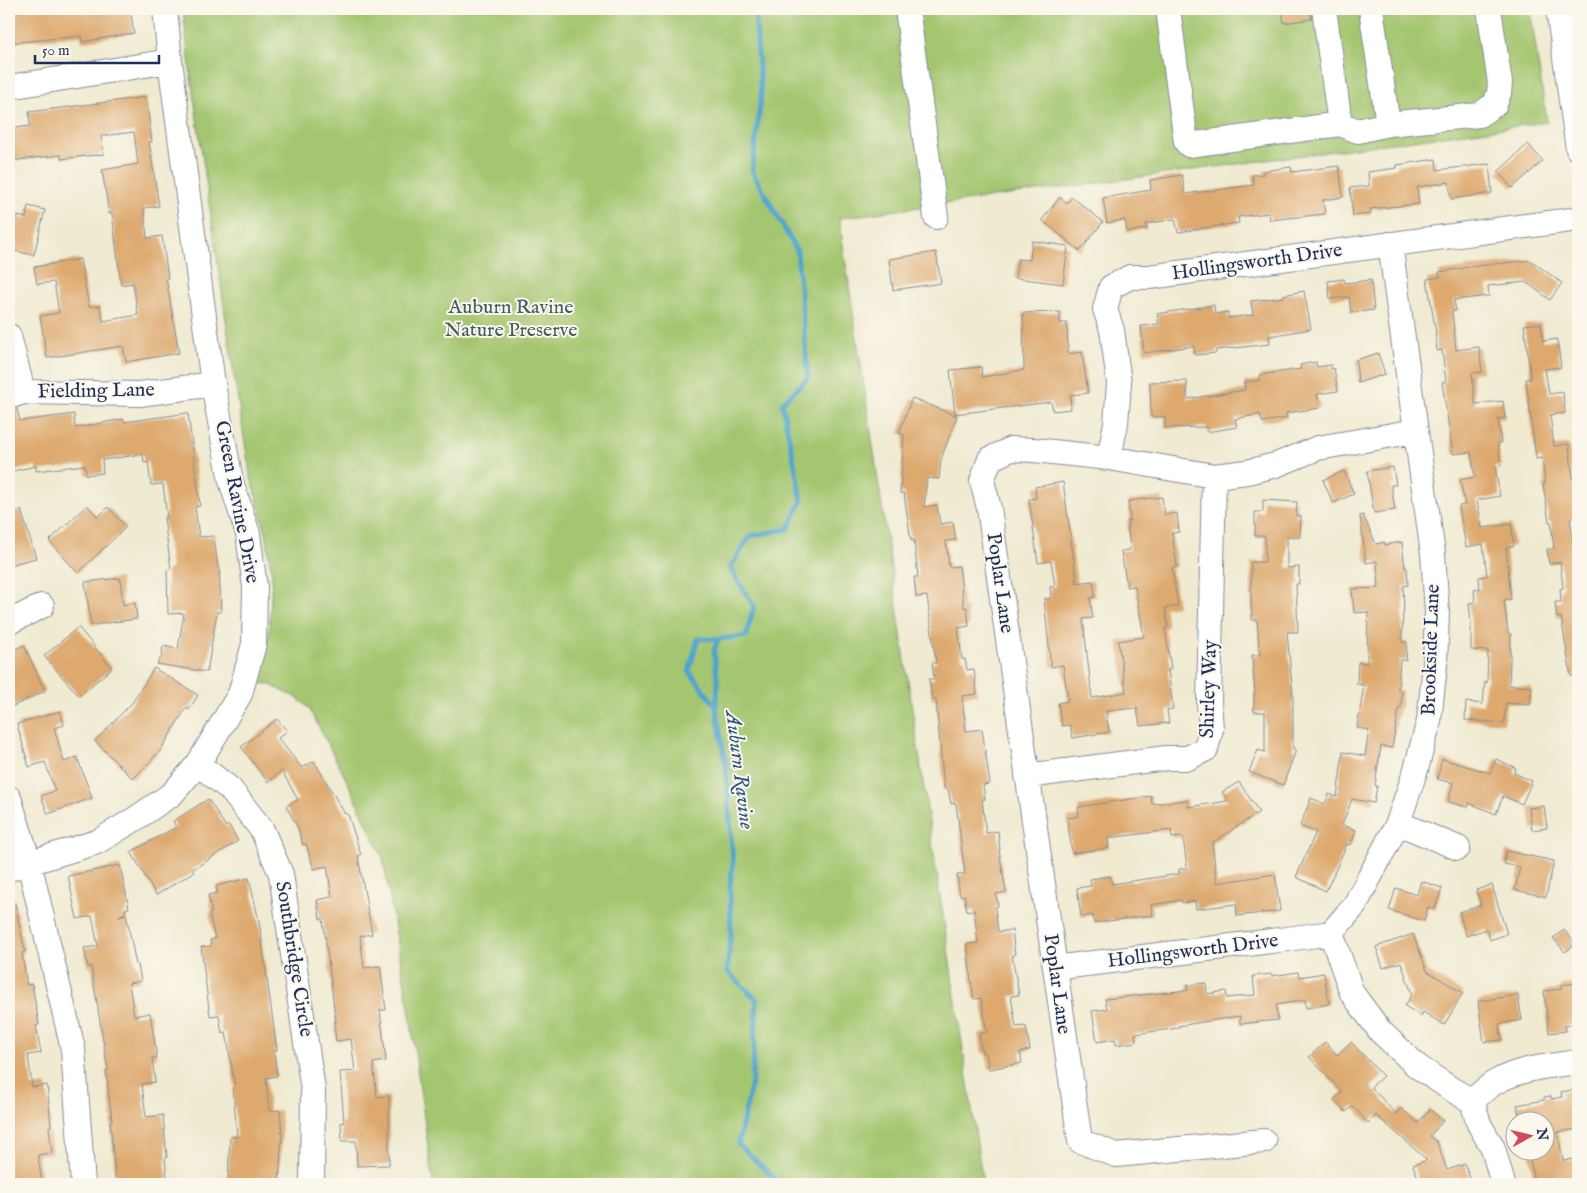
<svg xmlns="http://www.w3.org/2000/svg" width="1587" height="1193" font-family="'IM FELL English',serif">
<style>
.green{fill:#a4c66f;stroke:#607a66}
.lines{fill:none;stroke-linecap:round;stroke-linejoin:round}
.stream{stroke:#4fa4cb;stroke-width:5}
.building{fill:#dda96e}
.minor-casing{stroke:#858c97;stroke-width:26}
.minor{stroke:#fff;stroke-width:24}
.labels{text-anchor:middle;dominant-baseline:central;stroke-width:4;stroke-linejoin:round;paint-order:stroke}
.street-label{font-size:20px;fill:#1b2f5e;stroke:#fbf7ec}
.park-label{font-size:20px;fill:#445c63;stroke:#fbf7ec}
.water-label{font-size:21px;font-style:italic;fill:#2d5884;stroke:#fbf7ec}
</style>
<rect width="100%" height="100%" fill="#fbf7ec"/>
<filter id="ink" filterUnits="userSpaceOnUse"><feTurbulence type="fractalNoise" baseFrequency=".02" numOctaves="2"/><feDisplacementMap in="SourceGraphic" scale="10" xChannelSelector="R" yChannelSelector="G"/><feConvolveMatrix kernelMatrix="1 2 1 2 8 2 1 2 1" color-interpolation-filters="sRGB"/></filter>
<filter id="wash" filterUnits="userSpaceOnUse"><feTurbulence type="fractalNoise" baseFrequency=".0096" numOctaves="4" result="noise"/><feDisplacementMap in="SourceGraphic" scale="20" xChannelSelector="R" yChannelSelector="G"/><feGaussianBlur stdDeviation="1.12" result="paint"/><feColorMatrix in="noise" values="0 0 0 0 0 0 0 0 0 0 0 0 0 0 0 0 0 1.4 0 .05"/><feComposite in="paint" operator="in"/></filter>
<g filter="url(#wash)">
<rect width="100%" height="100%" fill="#efead0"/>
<path class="green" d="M183,9H1530L1547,122L839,218L983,1184H433L410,1015L383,858L348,783L309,708L297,698L268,684L258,683L269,634L272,575L266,533L250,474L235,383L191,77Z"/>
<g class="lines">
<path class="stream" d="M755,9L761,96L752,171L797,251L808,378L782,403L802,501L788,529L750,536L730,568L754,606L746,636L718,639H698L689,671L716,706L726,767L733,861L730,886L731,932L727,971L757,1000L752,1082L738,1144L778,1182V1184
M716,706L718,685L714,651L718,639"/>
</g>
<g id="blocks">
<path class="building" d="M9,9H130L134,33L82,42L81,36L9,43Z
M1282,9H1311V19L1284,23Z
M146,97L152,142H149L159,206L144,208L147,238L162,236L168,278H166L179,353L126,362L123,346L47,358L40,316L59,313L54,282L37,284L34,267L80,259L89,307L100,306L103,321L138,315L133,283L121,285L112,213L109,214L102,170L138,164L134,132L101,136L104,154L61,159V155L10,161L9,129L30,126L29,112Z
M1528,144L1543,161L1512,188L1498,172Z
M1436,159L1437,170L1489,164L1492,193L1451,199L1449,182L1417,187L1419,204L1370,209L1371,214L1353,216L1350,188L1369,186L1368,172L1397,168V165Z
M1339,166L1343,197L1323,200L1325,214L1270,220L1269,213L1238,217L1239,223L1178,232L1175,219L1146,224L1147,229L1127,232L1125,220L1107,223L1103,198L1151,190L1150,180L1182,175L1185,194L1254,185L1252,175L1264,174L1263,171L1291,167L1292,172Z
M1060,197L1067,203L1072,197L1103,222L1080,251L1042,220Z
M28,206L45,210L34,255L9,250V214L26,218Z
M1032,241L1068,246L1063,284L1015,278L1018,259L1030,260Z
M936,252L941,283L893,290L889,259Z
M1530,260L1562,283L1550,300L1526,282L1488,286L1489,296L1454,300L1456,311H1452L1456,350L1479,347L1482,372L1472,373L1475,404L1503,401L1505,418L1498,419L1501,443H1498L1501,466L1495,467L1500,496L1477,500L1482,528L1511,524L1514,546L1506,547L1511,599L1504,600L1508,633L1511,634L1509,685L1532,687L1530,705L1506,703L1504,723L1465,720L1466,702L1483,704L1485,682L1487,683L1488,651L1471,650V623L1469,603L1475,602L1474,590L1480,589L1479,577L1487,576L1483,544L1466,547L1459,506L1465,505L1460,480L1475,477L1471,452L1453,454L1442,382L1446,381L1442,350L1437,351L1435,333H1436L1427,279L1440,277L1439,272L1469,267Z
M1344,279L1345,283L1371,280L1374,310L1351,313L1349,297L1330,299L1328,281Z
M1304,291L1311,329L1269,336L1270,344L1216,350V353L1195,355L1194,346L1144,353L1141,326L1159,324L1157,314L1214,305L1215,314L1228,312V318L1253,315L1251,301L1284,297L1283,295Z
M1060,312V323H1067L1068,354L1082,352L1088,393L1070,395L1071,409L1053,411L1051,402L955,414L950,370L981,367L982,377L1024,370L1023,313Z
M1541,323L1543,341L1557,339L1561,367L1545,369L1549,394L1563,392L1565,413L1550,415L1554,446L1569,444L1573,479H1576L1578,494V517L1570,518L1574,551H1578V675L1571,676L1561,617L1557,618L1555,602H1561L1560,589L1563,588L1560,562L1549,564L1547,549H1554L1551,522H1549L1543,484H1545L1542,458L1536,459L1526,379H1531L1524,325Z
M1378,353L1385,374L1358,383L1356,360Z
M1316,362L1317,367L1331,365V369L1334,368L1338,391L1317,394L1320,408L1286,413L1287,418L1262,422L1260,414L1235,419L1237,427L1207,432V427L1165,428V417H1151L1150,382L1187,381V399L1245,390L1244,382L1260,380V375L1301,369L1300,365Z
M912,398L957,416L941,459L939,479L927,478L924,507L937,505L940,524L953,522L956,540L946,541L949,567L959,566L964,608L967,607L969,626L958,628L962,659H965L967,670L974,669L977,694L962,696L966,731L982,729L990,784L983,785L985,799L982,800L986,833L998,831L1000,850H999L1006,892L996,894L998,906L995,907L998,932L1012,930L1015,955H1012L1019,995L1011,996L1016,1027L1026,1026L1030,1050L1020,1052L1022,1063L989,1069L986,1053H982L979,1034L987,1032L981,998L974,999L971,981L967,944L978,943L974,910L967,911L964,895L960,896L957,875L965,874L956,803L951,804L948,789H944L936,700H932L929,679H934L932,663H936L927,596L916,597L914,577H918L914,540L911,541L904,493H900L904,435L899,433Z
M17,409L20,421L74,414L75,428L123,419L124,422L188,413L200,506L195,507L199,537L214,536L218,568H219L221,612H217L207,672L157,664L162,656L163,646L178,649L184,613L168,614L167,570L171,569L164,518L167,517L163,484L151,485L148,462L144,463L143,454L102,460L103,473L86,475L85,465L36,471V466L9,472V410Z
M1393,467L1396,485H1391L1395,510L1374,513L1367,471Z
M1344,471L1354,494L1333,503L1323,480Z
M1063,482L1077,583L1093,581L1095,597L1090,598L1093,618L1083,619L1092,698L1126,692L1118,641L1144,637L1135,586L1127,587L1121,551L1130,550L1127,521H1130L1128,501L1162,497L1165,515L1177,513L1179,532L1172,533L1177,567L1172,568L1178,606L1165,608L1168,627L1165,628L1171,669L1168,670L1173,709L1167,710L1169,723L1140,726L1137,708L1106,711L1109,732L1073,738L1070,725L1062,726L1058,703L1068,701L1063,665L1051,667L1044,599L1051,598L1050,587L1055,586L1051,561L1038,563L1029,499L1036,498L1035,487Z
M1263,500L1297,502L1296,516H1301L1300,537H1287V568L1299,567V584H1296L1298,632H1287L1293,696V749L1296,750L1283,785L1249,772L1258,750L1265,752V712H1254V693H1255L1252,655H1260L1257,620H1252L1251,597V562H1265V536H1255V512H1263Z
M87,505L98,517L108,507L126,527L78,573L49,541Z
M21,510L36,558L9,565V514Z
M1363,515L1376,544L1385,542V545L1402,542L1405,568H1407L1408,585L1403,586L1404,611H1403L1402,642H1407L1406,660H1400L1398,691H1402L1401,708H1399L1392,748L1381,746L1375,785L1377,786L1374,803L1352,799L1342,825L1356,830L1351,845L1347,844L1326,891L1296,877L1316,832L1300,826L1311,798L1325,804L1329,794L1337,797L1343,752L1365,756L1369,730L1357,728L1364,685L1357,684L1358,662L1367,663L1368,612L1354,613L1352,589L1379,588L1377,561L1366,563L1360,516Z
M120,578L123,605L135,603L137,619L91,625L85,582Z
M78,627L112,668L79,696L44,656Z
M24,645L45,691L9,708V652Z
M154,668L198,695L189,710L186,708L160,751L133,779L95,741L132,703Z
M60,711L64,725L54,728L64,762L77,757L92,798L48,814L41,796L55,791L45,762L29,767L17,724Z
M277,719L287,731L278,738L302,768L314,761L345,814H348L361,855L358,856L372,934L360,936L364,968L380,966L386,1010H380L386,1061L373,1063L377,1097L389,1096V1165L357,1166L356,1141H342L341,1123L344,1122L340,1072L355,1071L351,1039L336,1041L334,1023H336L323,919H320L317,900L332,897L327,866L314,869L306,844L303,845L298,828L286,806L298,800L282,771L268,782L241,747Z
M1442,759L1490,773L1496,759L1516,768L1514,773L1532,781L1522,804L1503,796L1496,814L1469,803L1468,807L1448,802L1453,783L1437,779Z
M1239,782L1259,812L1212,843L1217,883L1275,874L1280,911L1237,916L1236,904L1196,909L1195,901L1182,903V900L1151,905L1153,915L1094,923L1093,915L1081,917L1077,888L1091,886L1090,879L1110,876L1112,884L1179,874V869L1187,868L1183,837L1172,838L1171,830L1108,838L1109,848L1072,853L1067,818L1079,816L1078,807L1151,796L1152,804L1187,800L1188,807L1228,801L1222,792Z
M208,799L226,827L229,825L238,841L192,870L194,872L156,895L131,852L176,827L173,821Z
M1544,806L1547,828L1532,830L1529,808Z
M1506,851L1554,861L1546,897L1515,890L1520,867L1504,864Z
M120,865L129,908L125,909L126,912L119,916L126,914L136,965H138L141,981L129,983L134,1016L150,1013L157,1058H152L155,1082L142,1084L146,1117L163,1115L167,1158L165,1159L168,1184H116L110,1121H112L106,1071H108L91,966L88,967L84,948L98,946L92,916L77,919L68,876Z
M249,878L259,921L277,1050L274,1051L277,1076L266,1078L269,1111L280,1110L282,1134L279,1183L228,1180L230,1137H237L233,1088H235L226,1032L222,1033L219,1015L210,1016L201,947L211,946L210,940L215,939L209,913H212L208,895L217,893L216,886Z
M1421,881L1442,888L1435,909L1428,907L1424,921L1389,910L1396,888L1417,895Z
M1492,885L1507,934L1490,940L1487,929L1466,936L1459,912L1481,905L1476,890Z
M15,903L25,952L22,953L27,985L32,984L39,1025H36L41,1053L28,1055L32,1087L47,1085L49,1104L51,1126L49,1127L52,1153L38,1155L42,1184H9V904Z
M1564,930L1576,944L1565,952L1553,938Z
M1413,934L1427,971L1463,993L1444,1025L1423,1012L1421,1016L1405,1006L1412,994L1401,962L1383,968L1376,947Z
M1298,972L1299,977L1324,973L1329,1004L1306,1008L1305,1000L1276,1005L1278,1020L1240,1024V1016L1178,1026L1179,1028L1135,1034L1136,1042L1116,1045L1115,1039L1097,1042L1092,1011L1107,1009L1105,999L1188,990L1187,985L1206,983L1207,994L1226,991L1227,998L1255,995L1253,976L1272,974V976Z
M1578,983V1024L1565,1026L1566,1031L1549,1033L1544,991L1561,989V985Z
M1518,995L1522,1020L1499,1024L1502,1040L1484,1042L1478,1001Z
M1325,1042L1337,1055L1351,1042L1383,1076L1371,1087L1396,1114L1401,1108L1418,1123L1430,1109L1443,1121L1430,1136L1437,1142L1447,1170L1465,1164L1472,1184H1413V1183L1419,1180L1413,1165L1427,1160L1376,1115L1368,1123L1353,1106L1346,1112L1334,1100L1342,1092L1309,1057Z
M1578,1089V1129L1558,1132L1563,1161L1578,1158V1184H1552L1551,1179L1534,1182L1529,1150H1544V1120H1520L1517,1105L1544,1100V1097L1551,1096L1552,1099L1562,1097L1561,1092Z"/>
</g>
</g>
<g filter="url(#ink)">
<use href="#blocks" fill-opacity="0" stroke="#858c97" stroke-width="1"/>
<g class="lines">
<g class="minor-casing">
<path id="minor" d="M907,9L936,217
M1168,9L1186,142L1189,145L1340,124L1358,131L1388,124L1479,115L1495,104L1499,93L1500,83L1489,9
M1324,9L1340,124
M1371,9L1388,124
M1558,9L1578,149
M9,87L170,61
M1390,244L1433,554L1437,612L1435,665L1429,721L1416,769L1398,823L1355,905L1331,933L1352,993L1380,1031L1417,1066L1451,1089L1472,1101
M9,336L23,392
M9,397L23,392L140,394L213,384
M1109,458L1116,423L1119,383L1112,330L1105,309L1111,287L1130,277H1149L1578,219
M9,622L42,606
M198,764L230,789L262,830L281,874L313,1090L312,1184
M1027,776L1166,758H1188L1206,749L1211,729L1209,702L1214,476
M9,798L29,862L73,1049L83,1184
M1398,823L1458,848
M9,869L97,842L135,819L172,794L198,764L240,694L254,644L255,587L248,534L231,481L213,384L170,61L165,9
M1055,968C1147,956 1239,946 1331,933
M1472,1101C1479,1095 1486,1088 1494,1083C1519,1068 1550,1066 1578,1062
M1472,1101L1479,1124L1493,1148L1503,1184
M1264,1141L1116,1155L1080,1141L989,508L982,481L990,459L1011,449L1034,450L1109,458L1214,476L1247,472L1276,465L1318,448L1416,431"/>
</g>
<use href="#minor" class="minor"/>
</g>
</g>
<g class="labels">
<g class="street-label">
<text transform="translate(1257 262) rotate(-8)">Hollingsworth Drive</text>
<text transform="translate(96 391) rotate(-1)">Fielding Lane</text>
<text transform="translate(237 502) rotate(79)">Green Ravine Drive</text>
<text transform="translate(1000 583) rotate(82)">Poplar Lane</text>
<text transform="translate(1431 650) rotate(-88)">Brookside Lane</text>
<text transform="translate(1209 689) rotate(-88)">Shirley Way</text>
<text transform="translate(1193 951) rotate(-7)">Hollingsworth Drive</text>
<text transform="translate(294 959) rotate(81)">Southbridge Circle</text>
<text transform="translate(1057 984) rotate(82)">Poplar Lane</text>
</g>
<g class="park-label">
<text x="511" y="307">Auburn Ravine<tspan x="511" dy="23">Nature Preserve</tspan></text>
</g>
<g class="water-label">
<text transform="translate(739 770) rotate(83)">Auburn Ravine</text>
</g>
</g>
<rect width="1587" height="1193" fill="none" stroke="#fbf7ec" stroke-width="30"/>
<g transform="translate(1530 1136) rotate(82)"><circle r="24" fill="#fbf7ec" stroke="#a1a7b3"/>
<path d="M0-4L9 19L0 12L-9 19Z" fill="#d1495b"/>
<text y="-8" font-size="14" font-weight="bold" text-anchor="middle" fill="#1b2f5e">N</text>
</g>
<path d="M35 55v8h124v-8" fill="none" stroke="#1b2f5e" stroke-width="2.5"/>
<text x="42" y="55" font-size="15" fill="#1b2f5e" stroke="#fbf7ec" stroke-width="4" paint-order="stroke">50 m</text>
</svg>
